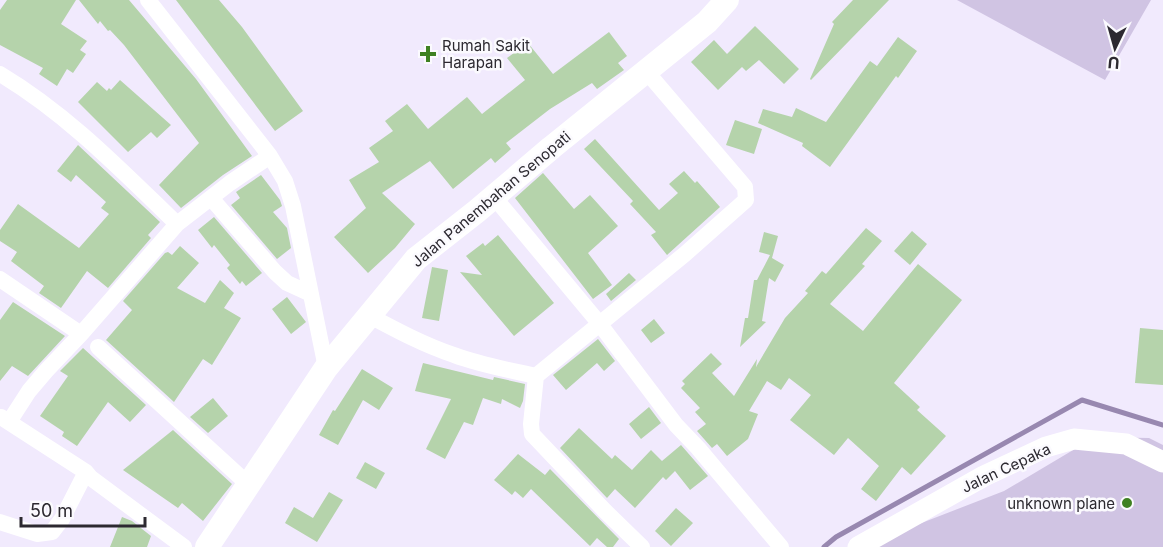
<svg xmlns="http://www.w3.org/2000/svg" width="1163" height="547" font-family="Inter,sans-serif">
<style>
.green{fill:#d0c4e3}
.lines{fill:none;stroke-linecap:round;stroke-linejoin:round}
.stream{stroke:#9888b0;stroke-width:5}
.building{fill:#b5d3ab}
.minor{stroke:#fff;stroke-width:16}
.tertiary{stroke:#fff;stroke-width:21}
.secondary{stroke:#fff;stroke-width:24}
.poi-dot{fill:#3f8122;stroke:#fbfafe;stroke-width:2}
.labels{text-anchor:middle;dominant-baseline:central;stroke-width:5;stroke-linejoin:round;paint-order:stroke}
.poi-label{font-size:15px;fill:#2c2930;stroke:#fbfafe;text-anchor:start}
.street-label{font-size:15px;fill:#2c2930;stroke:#fbfafe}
</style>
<rect width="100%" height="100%" fill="#f1eafd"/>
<path class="green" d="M957,0H1151L1105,80Z
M1095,437L1149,438L1163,445V547H877L906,529L1004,491Z"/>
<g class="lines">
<path class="stream" d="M824,547L836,537L1082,400L1163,425"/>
</g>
<path class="building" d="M7,0H76L61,24L87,41L80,50L86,54L73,73L67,69L57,86L39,74L43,68L0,45V10Z
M79,0H129L196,79L252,156L223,175L181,208L159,185L199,143L124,45L110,30L108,31L100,21L98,24Z
M176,0H219L242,27L303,111L275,131Z
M853,0H889L811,80L810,79L834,24L832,22Z
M755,26L799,69L784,84L759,60L746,71L742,67L718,90L691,62L714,40L727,54Z
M609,32L627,56L618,63L624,70L597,89L592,83L550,109L506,143L511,149L495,163L491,158L453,189L430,161L382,193L415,224L395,248L368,273L334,237L366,208L349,180L379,162L369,148L393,131L385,121L407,104L428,129L467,97L482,114L525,80L507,58L528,43L553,74Z
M898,37L917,51L898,78L896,76L830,167L802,146L803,143L758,123L763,109L792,117L796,108L826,122L870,61L877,66Z
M120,80L171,125L157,138L151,132L128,152L78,102L97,82L107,91L109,88L111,90Z
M735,120L762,129L754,154L726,145Z
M595,139L659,210L678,193L669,184L684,171L695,183L697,181L720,207L667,255L651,235L656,232L630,204L633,201L584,149Z
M78,145L160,222L148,235L151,238L108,288L87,271L61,308L39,293L44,286L11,261L17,252L0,241V230L18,204L79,248L109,214L101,208L106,202L76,175L71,182L57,171Z
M543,173L574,209L590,195L618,226L588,253L612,285L593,299L515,198Z
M261,175L280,200L282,206L273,212L287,228L291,248L277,259L231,205L240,198L236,192Z
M214,217L262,273L246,286L242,281L240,284L227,268L230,265L214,245L212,248L198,230Z
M866,228L882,241L862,264L865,266L830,304L863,331L918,264L962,300L894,383L920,407L917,410L946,436L911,475L902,467L876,501L861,489L879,466L848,438L834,455L790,420L811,395L789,378L781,390L767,381L749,411L758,414L748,439L727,456L717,444L712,448L697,431L706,424L695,412L700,408L681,388L685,384L682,381L711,353L722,364L712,373L734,396L757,359L756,367L785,318L808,293L805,291L822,271L826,274Z
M912,231L927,244L910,265L894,251Z
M764,232L778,236L772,258L784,265L775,282L769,278L762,321L766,322L740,347L745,318H748L754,280H757L770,255L759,252Z
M498,235L554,303L514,336L460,272L482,275L466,256L483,243L485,246Z
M180,246L199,263L177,288L205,303L220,280L234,293L224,308L241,318L212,365L203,359L174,402L106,340L132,310L123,301L165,253L168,252L172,255Z
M432,267L448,270L439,321L422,318Z
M629,273L636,280L611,301L606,294Z
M287,297L306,322L291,334L272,309Z
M13,302L65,336L28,376L12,366L0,381V320Z
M654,319L665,333L651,343L641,330Z
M1140,328L1163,330V385L1135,383Z
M598,339L615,361L604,371L597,363L566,390L553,375Z
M83,348L146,405L130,422L108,402L77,446L62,436L64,432L40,416L68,376L60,371Z
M423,363L493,380L494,377L525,384L523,401L520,408L502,399L501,404L483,398L473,425L464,422L445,459L426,449L451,399L415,391Z
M362,369L393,388L379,410L363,400L338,445L319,435L333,410L335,411Z
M213,398L228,416L208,433L190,417Z
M649,407L661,423L641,439L629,424Z
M579,428L612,459L615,455L632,470L651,450L662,461L681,445L708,476L690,490L675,471L666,480L663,477L635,508L615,489L607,498L560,448Z
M173,430L232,484L203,521L182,503L178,508L123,470Z
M518,454L545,475L550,469L619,539L613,547H607L597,538L590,546L531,489L523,498L515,491L512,495L494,480Z
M365,462L385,473L376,489L356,478Z
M329,492L343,500L317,542L285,523L294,507L313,518Z
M676,508L693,523L671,546L655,531Z
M122,517L132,521L151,536L147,547H110Z"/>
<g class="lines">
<path class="minor" d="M148,0L270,156L285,181L293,206L326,368
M0,74C67,114 121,170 177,224
M494,197L599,323L676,425L698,448L781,547
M211,198L275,272L287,283L311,294
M0,279L81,334
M368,315C396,330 424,345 454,355C481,365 509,370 536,376L531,424L532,434L605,511L642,547
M98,347L249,485
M536,376L685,254L746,200L745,187L646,71
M1,417L86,472L91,478L184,547
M9,422L29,391L46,371L81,334L177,224L230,183L270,156
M0,522L37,534L52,532L62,519L86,472"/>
<path class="tertiary" d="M858,547L984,476L1046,447L1074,439L1126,444L1163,462"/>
<path class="secondary" d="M207,547L326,368L416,259L477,211L551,148L707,22L727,0"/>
</g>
<g class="poi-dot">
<path d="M425 45h6v6h6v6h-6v6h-6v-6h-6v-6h6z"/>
<circle cx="1127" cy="503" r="6"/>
</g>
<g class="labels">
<g class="poi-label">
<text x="442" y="45">Rumah Sakit<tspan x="442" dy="17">Harapan</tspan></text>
<text x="1115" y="503" text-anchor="end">unknown plane</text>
</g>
<g class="street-label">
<text transform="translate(491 199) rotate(-40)">Jalan Panembahan Senopati</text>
<text transform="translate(1006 468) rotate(-25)">Jalan Cepaka</text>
</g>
</g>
<g transform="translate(1115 48) rotate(185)" stroke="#fbfafe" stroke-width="4.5" paint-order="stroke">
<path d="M0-4.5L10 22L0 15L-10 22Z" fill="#2c2930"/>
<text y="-9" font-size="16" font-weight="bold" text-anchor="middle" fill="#2c2930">U</text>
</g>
<path d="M21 517v9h124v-9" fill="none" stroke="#2c2930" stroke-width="3"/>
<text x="30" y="517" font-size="18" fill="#2c2930" stroke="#fbfafe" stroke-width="4.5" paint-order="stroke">50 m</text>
</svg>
